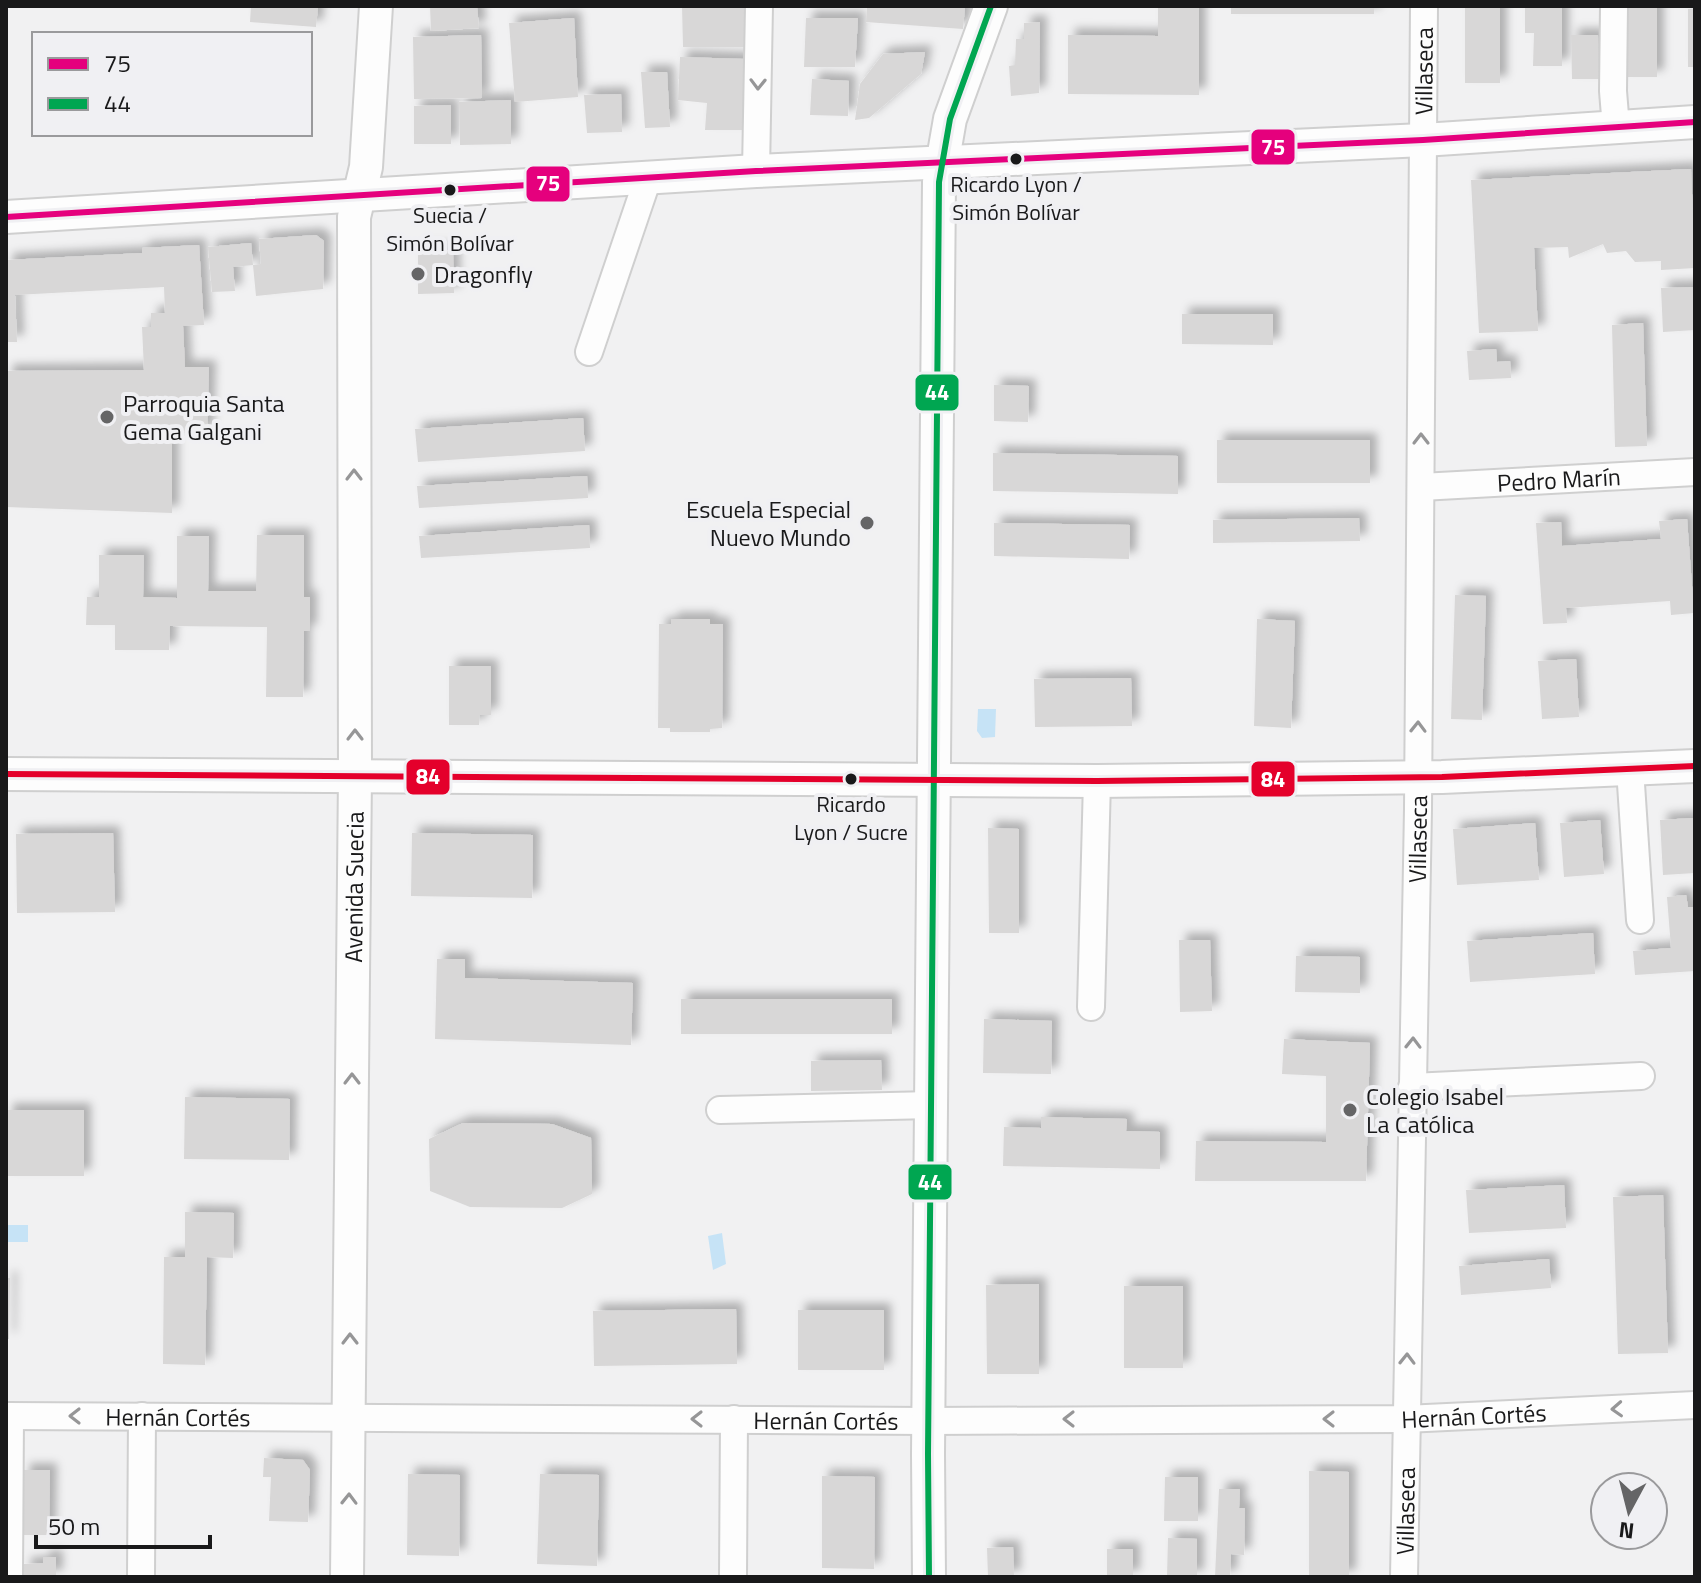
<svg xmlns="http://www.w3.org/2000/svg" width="1701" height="1583" font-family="'Titillium Web',sans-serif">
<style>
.water{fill:#c6e3f6}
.building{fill:#d8d7d7;filter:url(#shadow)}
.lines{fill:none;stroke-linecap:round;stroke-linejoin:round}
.minor-casing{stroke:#cfcfcf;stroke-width:30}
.tertiary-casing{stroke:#cfcfcf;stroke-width:36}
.minor{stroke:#fdfdfd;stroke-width:26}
.tertiary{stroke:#fdfdfd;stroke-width:32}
.bus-1-casing{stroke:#f0f0f3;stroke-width:12}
.bus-2-casing{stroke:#f0f0f3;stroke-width:12}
.bus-3-casing{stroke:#f0f0f3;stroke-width:12}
.bus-1{stroke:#e5007d;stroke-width:6}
.bus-2{stroke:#00a651;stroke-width:6}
.bus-3{stroke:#e4002b;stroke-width:6}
.oneway{stroke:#969697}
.bus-dot{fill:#19191a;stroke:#f0f0f3;stroke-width:3}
.poi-dot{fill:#656566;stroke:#f0f0f3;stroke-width:3}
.labels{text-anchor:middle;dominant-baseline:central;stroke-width:8;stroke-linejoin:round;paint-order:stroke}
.bus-label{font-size:22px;fill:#19191a;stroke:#f0f0f3}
.street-label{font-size:24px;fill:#19191a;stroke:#f0f0f3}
.poi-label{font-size:24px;fill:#19191a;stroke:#f0f0f3;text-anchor:start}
.line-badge{stroke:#f0f0f3;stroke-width:3}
.badge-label{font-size:22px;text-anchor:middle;font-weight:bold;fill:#fff}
</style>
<defs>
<filter id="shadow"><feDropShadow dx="7" dy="-7" stdDeviation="4" flood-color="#0004"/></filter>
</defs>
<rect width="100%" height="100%" fill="#f1f1f2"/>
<path class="water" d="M978,709H996L995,737L982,738L977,731Z
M6,1225H28V1242H6Z
M722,1233L726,1264L713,1270L708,1236Z"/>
<path class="building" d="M251,6H318L316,27L250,22Z
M430,6H477L479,28L431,31Z
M682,6H746V47H683Z
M867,6H965L963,29L866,22Z
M1158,6H1199V95L1068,94V35L1158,36Z
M1231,6H1374V14H1231Z
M1465,6H1500V83H1465Z
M1525,6H1562V66H1533L1534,33H1525Z
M1625,6H1657V77H1625Z
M1688,9H1695V67H1688Z
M574,18L578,97L515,102L509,23Z
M806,18H858L855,67H804Z
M1040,22L1039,93L1011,96L1009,66L1015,65L1016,39H1024V23Z
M481,35L482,98L414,99L413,37Z
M1571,35H1598L1599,79H1572Z
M925,52L921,74L869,118L855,120L860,84L883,54Z
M680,57L744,59L742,130H705L707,103L678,100Z
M641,72H667L670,127L645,128Z
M812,79L849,81L848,116L810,115Z
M621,94L622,132L587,133L584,95Z
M511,100V144L460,145L459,102Z
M451,105V144H414V106Z
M1691,169L1695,268L1661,270V261L1635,262L1626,251L1607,253L1603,244L1569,258L1568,247L1534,248L1538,331L1479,333L1471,180Z
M316,235L324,241L323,289L256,296L253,265L261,264L259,239Z
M251,243L253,265L233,267L235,291L212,292L208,247Z
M199,245L204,325L183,326L185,367H209L207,434L172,433V513L6,507V371L144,370L142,327H151V313H165L164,287L15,295L17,342H6V260L142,253V248Z
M418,250H453L454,293L418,294Z
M1695,287V330L1663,332L1661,288Z
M1182,314H1273V345L1182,344Z
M1643,323L1647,446L1615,447L1612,325Z
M1496,349L1497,362L1510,361L1511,378L1469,380L1467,351Z
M994,385L1029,386L1028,422L994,421Z
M583,418L585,451L418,462L415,429Z
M1217,440H1370V483H1217Z
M993,453L1178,456V494L993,491Z
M587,476L588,498L419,508L417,486Z
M1359,518L1360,541L1213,543V520Z
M1687,519L1694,613L1671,615L1670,601L1566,608L1567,623L1543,624L1536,523L1561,522L1562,546L1661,539L1659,521Z
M994,523L1130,525L1129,559L994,556Z
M589,525L590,548L421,558L419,536Z
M257,535H304V597H310V631H304L303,697H266L267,627L170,626L169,650H115V625H86L87,597H99V555H144L143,597L177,598V536H209L208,591H256Z
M1455,595L1486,596L1482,720L1451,719Z
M671,619H710V624H723L722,728L710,729V732H670V728H658L659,624H671Z
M1257,619L1295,621L1291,728L1254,726Z
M1576,659L1579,717L1542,719L1538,661Z
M449,666H491V715H480L479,725H449Z
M1131,678L1132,726L1035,727L1034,679Z
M1693,818L1695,873L1663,875L1660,820Z
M1600,820L1604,874L1564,877L1560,823Z
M1535,823L1539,880L1457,885L1453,829Z
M988,828L1019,829V933H989Z
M113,833L115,912L17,913L16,834Z
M412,833L533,835L532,898L411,896Z
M1686,895L1688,907H1695V971L1635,975L1633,951L1671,948L1667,897Z
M1593,933L1595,974L1470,982L1467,941Z
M1179,940H1210L1212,1011L1180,1012Z
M1296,956L1360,957V993L1295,992Z
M437,959H465V978L633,983L631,1045L435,1039Z
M681,999H892V1034H681Z
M984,1019L1052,1021L1051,1074L983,1073Z
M1284,1039L1370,1043L1366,1181H1195L1196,1141L1326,1142V1076L1282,1074Z
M881,1060L882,1090L811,1091V1061Z
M185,1097L290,1099L289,1160L184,1159Z
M6,1110H84V1176H6Z
M1041,1117L1127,1119L1126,1131L1160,1132V1169L1003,1166L1004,1127L1041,1128Z
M463,1123L552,1124L591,1138L592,1194L562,1208L470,1207L430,1191L429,1139Z
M1564,1185L1566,1228L1469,1233L1466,1190Z
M1663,1195L1668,1353L1618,1354L1613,1197Z
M185,1212L234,1213L233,1258L207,1257L205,1365L163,1364L164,1257H185Z
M1549,1259L1551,1288L1461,1295L1459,1266Z
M6,1278H10L9,1339H6Z
M1039,1284V1374H987L986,1285Z
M1124,1286H1183V1368H1124Z
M736,1309L737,1364L594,1366L593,1311Z
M798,1310H884V1370H798Z
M264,1458L303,1460L310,1470L308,1522L269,1521L271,1477H263Z
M23,1470H50L49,1535H22Z
M1309,1471L1349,1472V1577H1309Z
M408,1474L460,1475L459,1556L407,1555Z
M540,1474L599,1475L597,1566L537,1564Z
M822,1476L875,1477L874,1569L822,1568Z
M1165,1477H1198V1521H1164Z
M1219,1489H1240L1239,1508H1245L1244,1555L1231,1554L1230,1577H1215Z
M1168,1538L1197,1539V1577H1167Z
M1013,1547L1014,1577H988L987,1548Z
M1107,1549H1133V1577H1107Z
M43,1557H56V1577H24V1564L43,1563Z"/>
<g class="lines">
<g class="minor-casing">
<g id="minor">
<path d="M1614,6L1613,91L1616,128"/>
<path d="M756,171L759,6"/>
<path d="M589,352L648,178"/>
<path id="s1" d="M1421,487L1695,472"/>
<path d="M1630,769L1640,920"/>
<path d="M1091,1007L1097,781"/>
<path d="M1412,1087L1641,1076"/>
<path d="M720,1110L932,1105"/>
<path id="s2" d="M6,1416L928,1421L1405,1419L1695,1405"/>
<path d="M9,1577L10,1416"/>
<path d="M141,1577L142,1416"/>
<path d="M733,1577L734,1419"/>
<path id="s3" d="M1404,1577L1418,809L1424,6"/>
</g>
</g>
<g class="tertiary-casing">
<g id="tertiary">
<path d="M6,217L756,171L1423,140L1695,122"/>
<path d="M6,774L1097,781L1442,777L1695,766"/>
<path id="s4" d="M347,1577L355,775L354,217L366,167L376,6"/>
<path d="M929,1577L928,1454L939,182L950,119L991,6"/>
</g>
</g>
<use href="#minor" class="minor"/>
<use href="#tertiary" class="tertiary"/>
<g class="bus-1-casing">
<path id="bus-1" d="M6,217L756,171L1423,140L1695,122"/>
</g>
<g class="bus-2-casing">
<path id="bus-2" d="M929,1577L928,1454L939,182L950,119L991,6"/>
</g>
<g class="bus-3-casing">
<path id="bus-3" d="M6,774L1097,781L1442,777L1695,766"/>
</g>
<use href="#bus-1" class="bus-1"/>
<use href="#bus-2" class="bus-2"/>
<use href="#bus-3" class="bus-3"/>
</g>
<defs><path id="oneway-chevron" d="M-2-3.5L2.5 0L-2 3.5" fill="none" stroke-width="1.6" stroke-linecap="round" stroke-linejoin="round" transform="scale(2)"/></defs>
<g class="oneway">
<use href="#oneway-chevron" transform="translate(758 84) rotate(91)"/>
<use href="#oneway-chevron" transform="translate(1421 439) rotate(-90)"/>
<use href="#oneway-chevron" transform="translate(354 475) rotate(-90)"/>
<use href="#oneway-chevron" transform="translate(1418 727) rotate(-89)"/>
<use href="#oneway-chevron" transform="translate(355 735) rotate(-90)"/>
<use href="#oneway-chevron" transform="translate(1413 1043) rotate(-89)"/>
<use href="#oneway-chevron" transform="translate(352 1079) rotate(-90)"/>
<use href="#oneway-chevron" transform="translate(350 1339) rotate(-90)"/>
<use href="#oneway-chevron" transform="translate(1407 1359) rotate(-89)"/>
<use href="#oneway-chevron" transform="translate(1617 1409) rotate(177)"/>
<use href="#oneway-chevron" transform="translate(75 1416) rotate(-180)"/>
<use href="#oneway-chevron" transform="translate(697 1419) rotate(-180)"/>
<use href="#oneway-chevron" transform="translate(1069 1419) rotate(180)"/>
<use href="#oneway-chevron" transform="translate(1329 1419) rotate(180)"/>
<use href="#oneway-chevron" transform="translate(349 1499) rotate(-89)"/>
</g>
<g class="bus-dot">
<circle cx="1016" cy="159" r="7"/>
<circle cx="450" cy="190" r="7"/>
<circle cx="851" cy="779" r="7"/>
</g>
<g class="poi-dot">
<circle cx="418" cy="274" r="8"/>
<circle cx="107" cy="417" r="8"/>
<circle cx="867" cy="523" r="8"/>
<circle cx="1350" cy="1110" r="8"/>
</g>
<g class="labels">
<g class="bus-label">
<text x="1016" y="184">Ricardo Lyon /<tspan x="1016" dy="28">Simón Bolívar</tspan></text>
<text x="450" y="215">Suecia /<tspan x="450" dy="28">Simón Bolívar</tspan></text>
<text x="851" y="804">Ricardo<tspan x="851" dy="28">Lyon / Sucre</tspan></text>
</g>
<g class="street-label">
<text stroke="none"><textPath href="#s3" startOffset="1506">Villaseca</textPath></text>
<text stroke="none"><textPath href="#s1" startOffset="138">Pedro Marín</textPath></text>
<text stroke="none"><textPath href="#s3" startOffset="738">Villaseca</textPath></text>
<text stroke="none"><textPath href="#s4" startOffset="690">Avenida Suecia</textPath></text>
<text stroke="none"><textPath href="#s2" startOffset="1468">Hernán Cortés</textPath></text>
<text stroke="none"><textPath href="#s2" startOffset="172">Hernán Cortés</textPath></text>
<text stroke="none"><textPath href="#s2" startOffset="820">Hernán Cortés</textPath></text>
<text stroke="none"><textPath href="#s3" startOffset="66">Villaseca</textPath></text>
</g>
<g class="poi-label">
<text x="434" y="274">Dragonfly</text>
<text x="123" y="403">Parroquia Santa<tspan x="123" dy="28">Gema Galgani</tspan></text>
<text x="851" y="509" text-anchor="end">Escuela Especial<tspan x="851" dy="28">Nuevo Mundo</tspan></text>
<text x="1366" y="1096">Colegio Isabel<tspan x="1366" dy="28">La Católica</tspan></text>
</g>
</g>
<g class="line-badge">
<rect x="1250" y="128" width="46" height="38" rx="8" fill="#e5007d"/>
<rect x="525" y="165" width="46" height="38" rx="8" fill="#e5007d"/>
<rect x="914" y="373" width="46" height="39" rx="8" fill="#00a651"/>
<rect x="405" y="758" width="46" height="38" rx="8" fill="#e4002b"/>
<rect x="1250" y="760" width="46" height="38" rx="8" fill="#e4002b"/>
<rect x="907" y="1163" width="46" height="38" rx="8" fill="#00a651"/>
</g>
<g class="badge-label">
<text x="1273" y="155">75</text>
<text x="548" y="191">75</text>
<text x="937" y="400">44</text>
<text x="428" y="784">84</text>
<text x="1273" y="787">84</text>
<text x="930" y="1190">44</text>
</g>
<rect width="1701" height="1583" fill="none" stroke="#19191a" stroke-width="16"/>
<rect x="32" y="32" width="280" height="104" fill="#f0f0f3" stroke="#9a9a9c" stroke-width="2"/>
<rect x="48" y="58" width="40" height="12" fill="#e5007d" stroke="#9a9a9c" stroke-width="2"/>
<text x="104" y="72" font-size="24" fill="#19191a">75</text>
<rect x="48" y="98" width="40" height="12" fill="#00a651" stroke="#9a9a9c" stroke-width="2"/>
<text x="104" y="112" font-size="24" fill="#19191a">44</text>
<g transform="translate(1629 1511) rotate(187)"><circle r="38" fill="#f0f0f3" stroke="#9a9a9c" stroke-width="2"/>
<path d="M0-6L14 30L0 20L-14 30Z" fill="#656566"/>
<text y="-12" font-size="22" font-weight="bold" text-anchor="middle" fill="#19191a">N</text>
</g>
<path d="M36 1535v12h174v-12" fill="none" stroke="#19191a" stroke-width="4"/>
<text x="48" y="1535" font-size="24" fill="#19191a" stroke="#f0f0f3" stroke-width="6" paint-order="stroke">50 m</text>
</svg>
